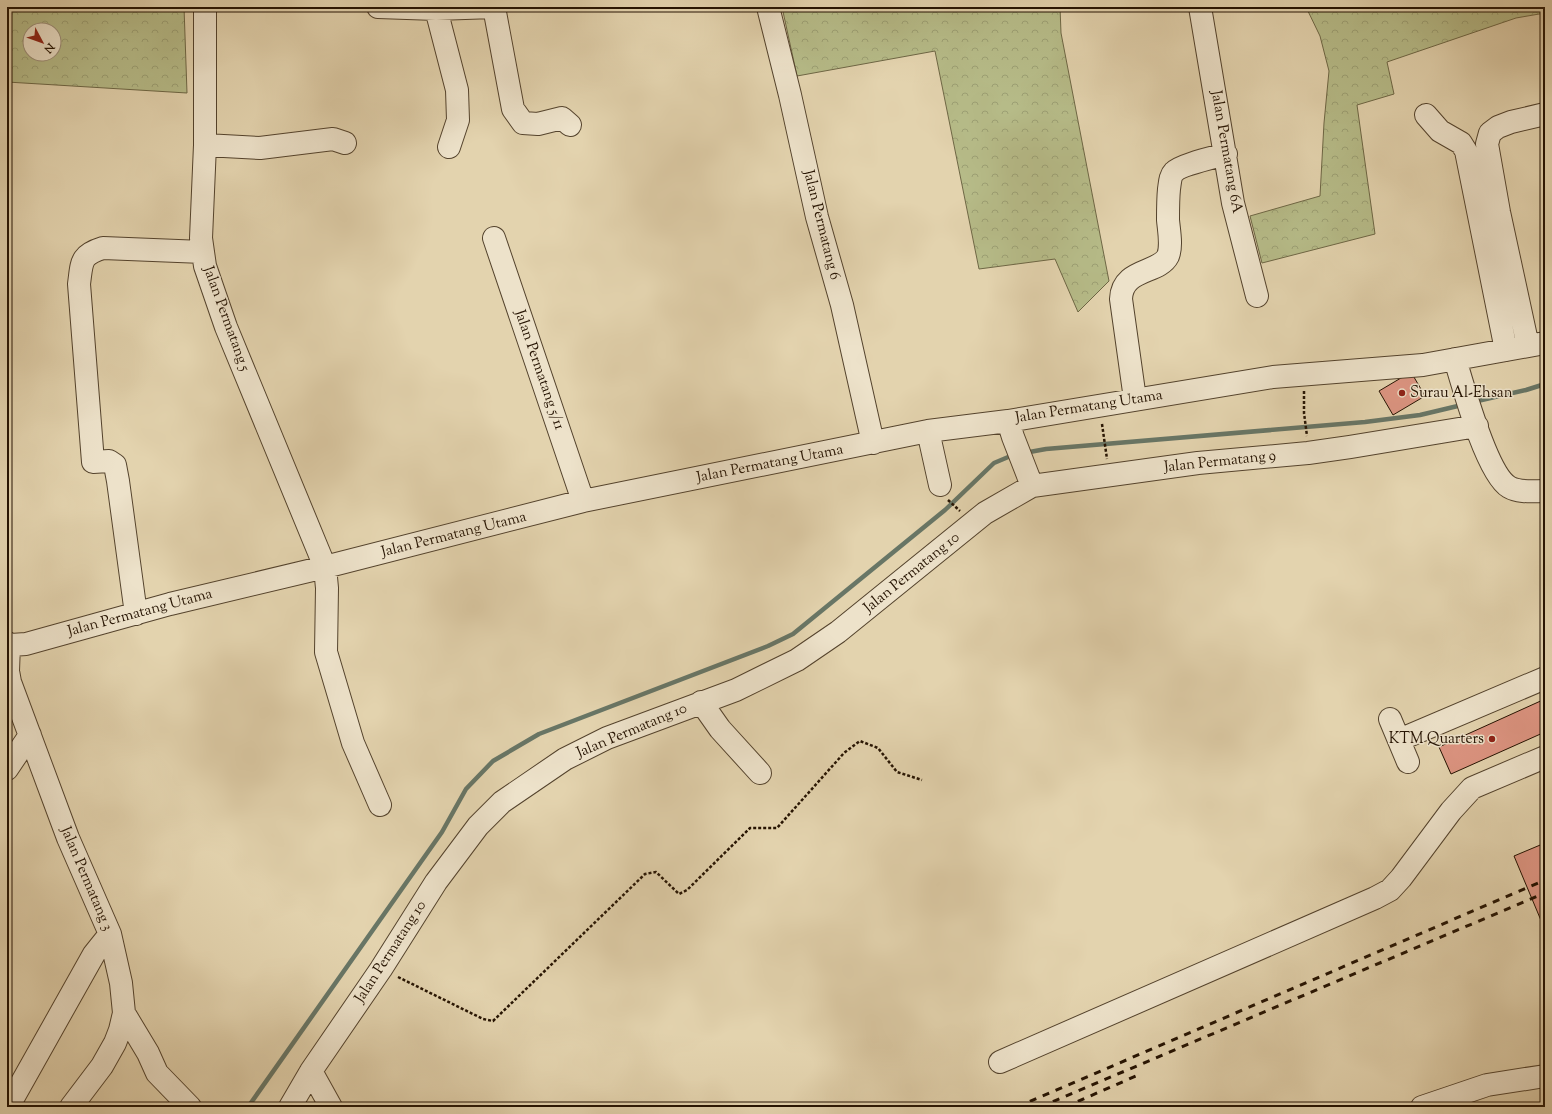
<svg xmlns="http://www.w3.org/2000/svg" width="1552" height="1114" font-family="'Sorts Mill Goudy',serif">
<style>
.forest{fill:url(#forest-crowns);stroke:#6e6745;fill-rule:evenodd}
.lines{fill:none;stroke-linecap:round;stroke-linejoin:round}
.stream{stroke:#687666;stroke-width:4.5}
.building{fill:#dd9582;stroke:#251302}
.minor-casing{stroke:#54432d;stroke-width:24}
.path{stroke:#251302;stroke-width:2.5;stroke-dasharray:3 2;stroke-linecap:butt}
.minor{stroke:#ede2ca;stroke-width:22}
.rail{stroke:#251302;stroke-width:3;stroke-dasharray:7 7;stroke-linecap:butt}
.poi-dot{fill:#8f2418;stroke:#ede2ca;stroke-width:1.5}
.labels{text-anchor:middle;dominant-baseline:central;stroke-width:3;stroke-linejoin:round;paint-order:stroke}
.street-label{font-size:15px;fill:#251302;stroke:#ede2ca}
.poi-label{font-size:15px;fill:#251302;stroke:#ede2ca;text-anchor:start}
</style>
<defs>
<pattern id="forest-crowns" width="20" height="18" patternUnits="userSpaceOnUse"><rect width="20" height="18" fill="#b6bb88"/><path d="M2 6a3 3 0 1 1 6 0M12 15a3 3 0 1 1 6 0" fill="none" stroke="#9ca074"/></pattern>
</defs>
<rect width="100%" height="100%" fill="#e3d3ae"/>
<filter id="stains"><feTurbulence type="fractalNoise" baseFrequency=".005" numOctaves="4"/><feColorMatrix values="0 0 0 0 .2 0 0 0 0 .09 0 0 0 0 .02 0 0 0 .5 -.17"/></filter>
<radialGradient id="worn" r=".72"><stop offset=".6" stop-color="#630" stop-opacity="0"/><stop offset="1" stop-color="#630" stop-opacity=".3"/></radialGradient>
<path class="forest" d="M7,7H184L187,93L7,82ZM30,30H54V54H30Z
M782,7H1060L1061,33L1109,281L1078,312L1055,259L979,269L935,51L797,76Z
M1306,7H1545V13L1516,18L1387,62L1394,94L1357,105L1375,234L1262,263L1250,216L1320,196L1324,123L1329,71L1320,36Z"/>
<g class="lines">
<path class="stream" d="M1473,402L1526,390L1545,384
M1024,453L1046,449L1365,422L1420,415L1462,405
M248,1107L442,832L466,789L493,761L539,734L768,646L793,634L945,510L994,463L1013,455"/>
</g>
<path class="building" d="M1411,372L1425,396L1393,415L1379,391Z
M1545,699V732L1451,774L1439,747Z
M1545,843V930L1514,856Z"/>
<g class="lines">
<g class="minor-casing">
<path id="minor" d="M205,7V145L201,238L205,266L226,327L325,567L327,588L326,652L353,743L380,805
M378,7L436,9L494,7
M494,7L513,109L523,123L538,124L562,118L570,125
M768,7L790,95L817,217L842,305L873,443
M1200,7L1233,203L1257,296
M436,9L457,90L458,120L449,147
M1426,115L1440,131L1461,143L1466,151L1506,350
M205,145L260,148L333,139L345,143
M494,238L583,501
M1528,346L1499,212L1487,144L1490,133L1498,127L1511,122L1545,114
M1455,359C1463,386 1487,474 1509,487C1519,493 1534,491 1545,491
M1135,399L1121,299C1122,268 1159,274 1168,256C1172,246 1169,231 1168,220C1168,209 1168,199 1169,189C1170,183 1170,176 1174,172C1180,165 1216,157 1226,154
M1008,421L1013,437L1032,486
M928,431L940,485
M136,614L118,481L115,465L109,461L93,462L79,284C82,262 80,255 103,248L203,252
M7,643L11,645L26,644L170,604L325,567L583,501L928,431L1008,421L1273,377L1423,365L1545,343
M9,644L8,671L10,682L68,838L110,934L121,983L124,1013L120,1030L115,1043L102,1066L71,1107
M701,702L720,729L760,773
M1390,719L1408,762
M1399,740L1545,678
M7,769L30,735
M124,1013L148,1053L157,1073L190,1107
M1000,1062L1375,898L1390,890L1401,878L1451,811L1472,788L1545,757
M311,1071L331,1107
M8,1107L94,954L110,934
M290,1107L311,1071L381,969L436,882L478,826L502,802L565,759L607,738L736,690L797,660L838,632L985,513L1032,486L1198,463L1308,453L1350,447L1477,426
M1422,1107L1487,1085L1545,1076"/>
</g>
<path class="path" d="M1304,391V413L1307,436
M1102,424L1107,459
M948,500L960,511
M398,977L483,1019L493,1021L645,874L656,872L679,894L687,890L750,828H777L844,753L860,741L878,748L897,772L922,780"/>
<use href="#minor" class="minor"/>
<path class="rail" d="M1017,1107L1545,880
M1040,1107L1545,893
M1065,1107L1136,1076"/>
</g>
<g class="poi-dot">
<circle cx="1402" cy="393" r="4"/>
<circle cx="1492" cy="739" r="4"/>
</g>
<g class="labels">
<g class="street-label">
<text transform="translate(1226 152) rotate(80)">Jalan Permatang 6A</text>
<text transform="translate(821 225) rotate(76)">Jalan Permatang 6</text>
<text transform="translate(226 319) rotate(70)">Jalan Permatang 5</text>
<text transform="translate(539 370) rotate(71)">Jalan Permatang 5/11</text>
<text transform="translate(1089 407) rotate(-9)">Jalan Permatang Utama</text>
<text transform="translate(1220 462) rotate(-6)">Jalan Permatang 9</text>
<text transform="translate(770 464) rotate(-11)">Jalan Permatang Utama</text>
<text transform="translate(454 535) rotate(-14)">Jalan Permatang Utama</text>
<text transform="translate(912 573) rotate(-39)">Jalan Permatang 10</text>
<text transform="translate(140 613) rotate(-15)">Jalan Permatang Utama</text>
<text transform="translate(632 731) rotate(-23)">Jalan Permatang 10</text>
<text transform="translate(86 879) rotate(67)">Jalan Permatang 3</text>
<text transform="translate(391 952) rotate(-57)">Jalan Permatang 10</text>
</g>
<g class="poi-label">
<text x="1410" y="393">Surau Al-Ehsan</text>
<text x="1484" y="739" text-anchor="end">KTM Quarters</text>
</g>
</g>
<rect width="1552" height="1114" fill="none" stroke="#e3d3ae" stroke-width="24"/>
<rect x="8" y="8" width="1536" height="1098" fill="none" stroke="#251302" stroke-width="2"/>
<rect x="12" y="12" width="1528" height="1090" fill="none" stroke="#251302"/>
<g transform="translate(42 42) rotate(131)"><circle r="19" fill="#ede2ca" stroke="#9d8f7a"/>
<path d="M0-3L7 15L0 10L-7 15Z" fill="#8f2418"/>
<text y="-6" font-size="11" font-weight="bold" text-anchor="middle" fill="#251302">N</text>
</g>
<rect width="100%" height="100%" filter="url(#stains)"/>
<rect width="100%" height="100%" fill="url(#worn)"/>
</svg>
